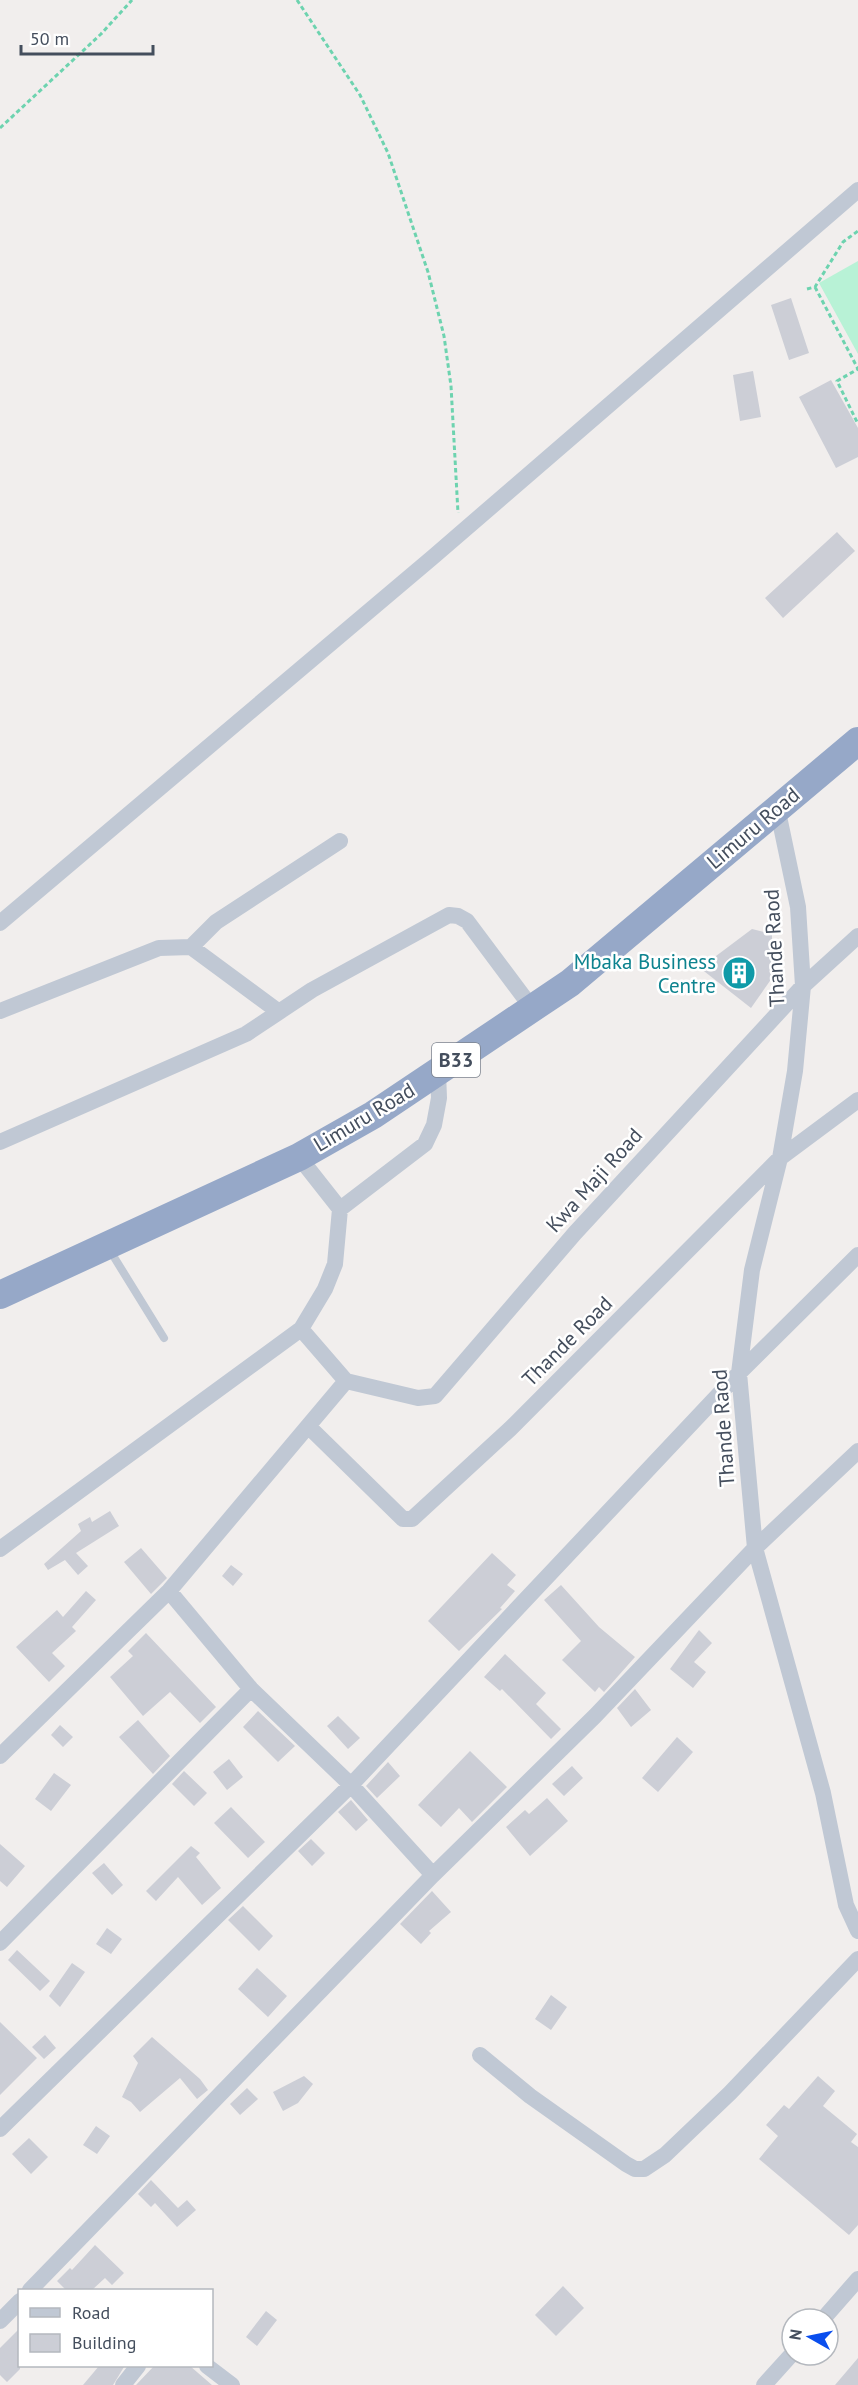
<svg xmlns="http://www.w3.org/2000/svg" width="858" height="2385" font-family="'PT Sans',sans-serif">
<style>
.green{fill:#b8f2d6}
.building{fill:#ccced6}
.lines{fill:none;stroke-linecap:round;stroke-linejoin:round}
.path{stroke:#6dd3af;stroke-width:3;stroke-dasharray:4.5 3;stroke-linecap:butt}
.service{stroke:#c0c8d4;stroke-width:8}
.minor{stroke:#c0c8d4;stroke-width:16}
.trunk{stroke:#96a8c8;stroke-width:28}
.labels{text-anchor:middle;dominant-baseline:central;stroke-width:5;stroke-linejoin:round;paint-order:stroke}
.shield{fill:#fff;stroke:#7c838e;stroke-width:1.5}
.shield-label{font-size:20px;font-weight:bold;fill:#444e5d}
.street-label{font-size:21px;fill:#444e5d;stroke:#fff}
.culture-label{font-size:21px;fill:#0d838f;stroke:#fff;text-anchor:end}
</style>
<rect width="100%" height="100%" fill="#f1eeed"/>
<path class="green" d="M858,261V354L819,283Z"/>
<path class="building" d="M791,298L809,353L789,360L771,305Z
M753,371L761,417L740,421L733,375Z
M831,380L858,428V457L836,468L799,397Z
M837,532L855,551L783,618L765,598Z
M752,929L772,934V978L751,1008L700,968Z
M110,1511L119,1526L76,1553L88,1566L78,1575L65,1560L48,1570L44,1564L81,1531L78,1524L90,1517L92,1522Z
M141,1548L167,1578L151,1594L124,1562Z
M492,1553L516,1575L507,1585L515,1591L500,1608L502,1609L459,1651L428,1621Z
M231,1565L243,1574L233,1586L222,1576Z
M561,1585L599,1627L635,1657L604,1692L599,1687L595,1692L562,1660L581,1641L544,1600Z
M86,1591L96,1600L72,1627L76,1631L52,1653L65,1666L49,1682L16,1647L57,1610L63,1617Z
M699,1630L712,1643L694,1662L706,1672L693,1688L670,1669Z
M146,1633L216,1707L200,1723L170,1692L143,1716L110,1677L133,1656L128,1651Z
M505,1654L546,1693L536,1704L561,1729L551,1739L502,1689L500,1691L484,1677Z
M635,1689L651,1710L631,1727L617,1708Z
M258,1711L295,1746L278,1762L243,1727Z
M338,1716L360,1738L348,1749L327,1726Z
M138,1720L170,1756L153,1774L119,1737Z
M60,1725L73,1737L63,1747L51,1735Z
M677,1737L693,1752L658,1792L642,1778Z
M470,1751L507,1787L472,1822L459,1808L441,1827L418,1805Z
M229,1759L243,1777L227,1790L213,1772Z
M388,1762L400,1776L377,1798L366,1786Z
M572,1766L583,1778L564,1796L552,1784Z
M184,1771L207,1793L194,1806L172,1784Z
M54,1773L71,1785L51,1811L35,1799Z
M547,1798L568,1821L530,1856L506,1827L525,1810L529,1814Z
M351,1800L368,1820L356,1831L338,1812Z
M231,1807L265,1842L248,1858L214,1823Z
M311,1839L325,1853L312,1866L298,1851Z
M0,1844L25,1866L7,1887L0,1881Z
M191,1846L200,1853L196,1857L221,1888L202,1905L178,1877L156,1901L146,1891Z
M104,1863L123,1885L112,1895L92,1873Z
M432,1891L451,1912L429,1931L431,1933L421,1944L400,1924Z
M243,1906L273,1936L259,1951L228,1920Z
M107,1928L122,1939L111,1954L96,1944Z
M17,1950L50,1981L40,1991L8,1960Z
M72,1963L85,1972L60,2007L49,1996Z
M257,1968L287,1996L268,2017L238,1989Z
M551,1995L567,2007L551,2030L535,2019Z
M0,2022L37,2058L0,2095Z
M45,2035L56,2048L44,2059L32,2047Z
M152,2037L200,2079L208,2090L197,2099L180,2078L140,2112L131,2102L122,2097L138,2063L133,2056Z
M304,2076L313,2084L298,2103L283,2111L273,2092Z
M818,2076L835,2091L823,2106L857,2134L851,2142L858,2147V2225L849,2235L759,2159L778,2136L766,2125L784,2105L789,2109Z
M247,2088L258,2099L240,2115L230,2104Z
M96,2126L110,2136L97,2154L83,2145Z
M29,2138L48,2157L31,2174L12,2154Z
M151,2180L178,2208L187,2200L196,2210L177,2227L155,2203L151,2207L138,2194Z
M95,2245L124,2273L112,2285L105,2278L92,2290H66L57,2281L70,2268L72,2270Z
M563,2286L584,2308L556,2336L535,2315Z
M266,2311L277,2320L257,2346L246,2337Z
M20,2328V2369L7,2382L0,2375V2348Z
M858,2358V2385H835Z
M99,2366H123L124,2367L113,2385H83Z
M154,2366H190L212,2385H136Z"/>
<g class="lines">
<path class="path" d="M297,0L360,95L388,153L428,272L444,336L451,386L458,513
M0,128L101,34L132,0
M815,287L858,369L837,381L858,424
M807,289L815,287L843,242L858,231"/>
<path class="service" d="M109,1249L164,1338"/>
<path class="minor" d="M777,807L798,907L803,986L795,1071L780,1158L752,1270L739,1373L755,1548L823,1793L846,1905L858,1931
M0,923L433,557L858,190
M191,947L216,922L340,841
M0,1011L159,948L191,947L279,1012L312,990L449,915L458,916L467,921L532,1008
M0,1142L246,1034L279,1012
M299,1157L340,1209
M301,1329L346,1381
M346,1381L418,1398L435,1396L575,1233L803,986L858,936
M308,1426L403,1519H412L510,1429L780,1158L858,1100
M0,1549L301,1329L325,1289L335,1264L340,1209L425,1144L434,1125L439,1098L438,1072
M169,1591L251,1689L351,1785L433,1875
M0,1756L169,1591L346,1381
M0,1943L251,1689
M480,2055L530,2096L626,2164L635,2169H644L665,2155L730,2093L858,1959
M0,2129L351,1785L739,1373L858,1255
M30,2290L433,1875L595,1716L755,1548L858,1451
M823,2319L858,2279
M0,2321L20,2301
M207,2366L232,2385
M123,2385L138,2366
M764,2385L792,2354"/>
<path class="trunk" d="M0,1295L299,1157L373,1115L570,983L858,741"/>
</g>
<defs>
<g id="building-disc" transform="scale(1.725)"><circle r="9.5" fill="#0f9aa8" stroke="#fff"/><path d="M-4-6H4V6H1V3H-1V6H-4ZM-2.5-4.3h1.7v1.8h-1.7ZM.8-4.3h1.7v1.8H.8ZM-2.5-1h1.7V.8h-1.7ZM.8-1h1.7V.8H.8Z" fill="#fff"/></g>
</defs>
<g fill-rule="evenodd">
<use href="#building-disc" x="739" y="973"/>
</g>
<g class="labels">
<rect class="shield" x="432" y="1043" width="48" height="34" rx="4.5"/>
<g class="shield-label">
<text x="456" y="1060">B33</text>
</g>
<g class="street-label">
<text transform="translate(753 828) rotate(-40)">Limuru Road</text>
<text transform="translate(774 948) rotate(-93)">Thande Raod</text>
<text transform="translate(364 1117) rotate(-31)">Limuru Road</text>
<text transform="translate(594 1180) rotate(-48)">Kwa Maji Road</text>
<text transform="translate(567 1341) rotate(-45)">Thande Road</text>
<text transform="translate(723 1428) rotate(-94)">Thande Raod</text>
</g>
<g class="culture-label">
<text x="716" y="961">Mbaka Business<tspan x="716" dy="24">Centre</tspan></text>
</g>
</g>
<rect x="18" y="2289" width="195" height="78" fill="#ffffff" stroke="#b4b8be" stroke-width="1.5"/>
<rect x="30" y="2308" width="30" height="9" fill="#c0c8d4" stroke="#b4b8be" stroke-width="1.5"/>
<text x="72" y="2319" font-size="18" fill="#444e5d">Road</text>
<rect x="30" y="2334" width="30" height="18" fill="#ccced6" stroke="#b4b8be" stroke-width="1.5"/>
<text x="72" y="2349" font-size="18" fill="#444e5d">Building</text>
<g transform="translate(810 2337) rotate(279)"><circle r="28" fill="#ffffff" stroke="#b4b8be" stroke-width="1.5"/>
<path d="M0-4.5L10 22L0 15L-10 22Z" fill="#0a4eee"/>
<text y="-9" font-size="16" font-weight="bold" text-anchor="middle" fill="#444e5d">N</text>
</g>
<path d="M21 45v9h132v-9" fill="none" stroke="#444e5d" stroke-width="3"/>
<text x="30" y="45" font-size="18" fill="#444e5d" stroke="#ffffff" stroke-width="4.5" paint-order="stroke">50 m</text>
</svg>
